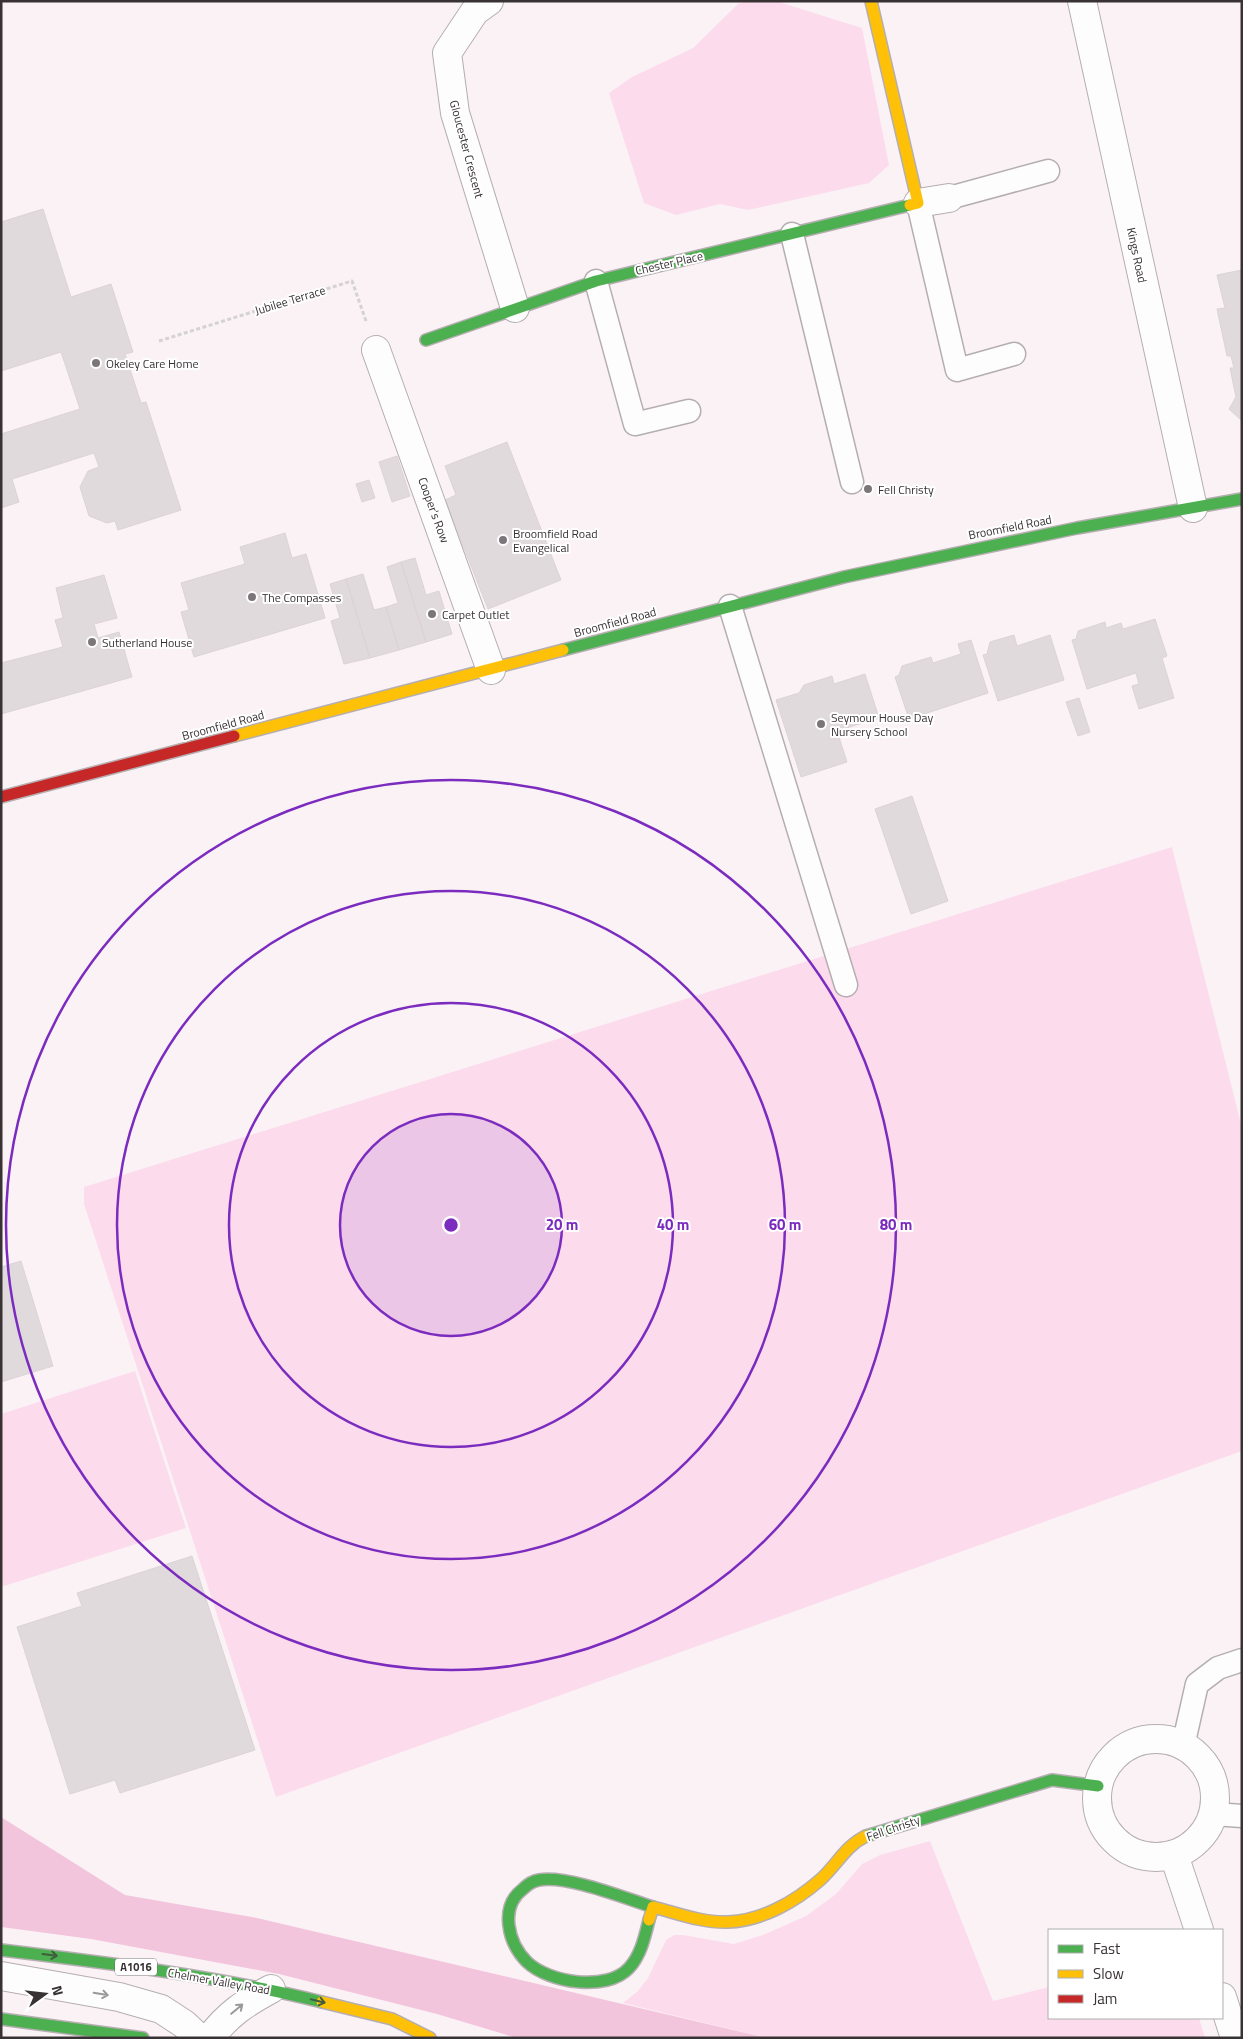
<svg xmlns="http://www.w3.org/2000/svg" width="1243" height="2039" font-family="'Titillium Web',sans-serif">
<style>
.green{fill:#fcdcec}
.forest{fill:#f3c5dd}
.building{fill:#e1dadd;stroke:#dbd3d7}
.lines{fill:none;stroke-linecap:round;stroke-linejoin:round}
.lane-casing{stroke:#b5aeb1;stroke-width:25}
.street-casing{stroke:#b5aeb1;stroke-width:30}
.fast-casing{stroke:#b5aeb1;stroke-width:14}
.slow-casing{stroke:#b5aeb1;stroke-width:14}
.jam-casing{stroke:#b5aeb1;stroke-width:14}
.path{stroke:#d5d2d2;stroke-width:3;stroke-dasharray:4 2.5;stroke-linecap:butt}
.lane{stroke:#fefdfe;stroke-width:22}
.street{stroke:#fefdfe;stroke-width:28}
.fast{stroke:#4caf50;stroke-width:11}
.slow{stroke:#ffc107;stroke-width:11}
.jam{stroke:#c62828;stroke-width:11}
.oneway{stroke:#3f5e3e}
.oneway2{stroke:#9b989a}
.ring{fill:none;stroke:#7b2cbf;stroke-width:2.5}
.poi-dot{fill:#7c7579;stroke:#fff;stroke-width:2}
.labels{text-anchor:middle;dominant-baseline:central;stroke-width:4;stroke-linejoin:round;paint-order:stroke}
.shield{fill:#fff;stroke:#747072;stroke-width:1}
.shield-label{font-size:11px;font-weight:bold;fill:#383235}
.street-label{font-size:12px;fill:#383235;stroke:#fff}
.poi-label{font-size:12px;fill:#383235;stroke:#fff;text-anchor:start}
.centre{fill:#7b2cbf;stroke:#fff;stroke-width:2.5}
.ring-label{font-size:15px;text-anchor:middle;font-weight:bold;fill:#7b2cbf;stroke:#fff;stroke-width:4;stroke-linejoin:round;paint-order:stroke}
</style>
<rect width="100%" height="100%" fill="#fbf2f6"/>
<path class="green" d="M747,1H776L862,28L889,165L869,183L748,210L720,204L676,215L644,203L609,93L632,77L693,48L738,4Z
M1172,847L1242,1128V1451L276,1797L84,1204V1187Z
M135,1371L186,1528L1,1587V1414Z
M930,1841L993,2001L1049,1987V2018H1199L1205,2038H767L623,2003L638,1991L648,1978L666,1940L674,1935H683L734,1944L763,1935L806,1916L836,1894L862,1864L880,1855Z"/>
<path class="forest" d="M1,1817L125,1895L257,1918L767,2038H517L437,2014L279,1974L91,1939L1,1927Z"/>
<path class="building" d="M43,209L71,297L111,284L133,352L125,354L141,403L146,402L181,510L118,530L115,521L107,523L89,516L80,487L88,471L99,467L94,453L12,479L19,502L1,508V434L80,409L61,352L1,371V222Z
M1242,270V421L1229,409L1236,397L1230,368H1234L1231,356H1227L1217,309L1225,308L1217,275Z
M507,442L561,580L488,609L445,500L456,495L445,466Z
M397,456L410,496L392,502L379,462Z
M369,480L375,498L362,502L356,484Z
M285,533L292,558L306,554L325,618L194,657L181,612L189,610L181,583L245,564L240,547Z
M415,558L426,595L439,591L452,634L426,642L401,562Z
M401,562L426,642L399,650L386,607L398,603L387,567Z
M363,574L374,610L386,607L399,650L370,658L346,579Z
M104,575L117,618L94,624L98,638L119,632L132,677L1,714V663L63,647L55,620L63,618L56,588Z
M346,579L370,658L344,664L331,621L340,618L330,584Z
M1155,619L1167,656L1162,658L1174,698L1139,709L1132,686L1139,684L1136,673L1087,689L1072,640L1076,639L1078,631L1105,622L1106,628L1121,623L1123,629Z
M1014,635L1017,646L1050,635L1064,680L998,701L983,655L987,654L990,642Z
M971,640L988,693L909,719L895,677L899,675L902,666L931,657L933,663L961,654L958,644Z
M865,674L879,718L837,731L847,762L801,777L776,700L799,693L804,685L832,676L834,684Z
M1079,698L1090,732L1078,736L1066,702Z
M912,796L948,901L911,914L875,809Z
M21,1261L53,1366L1,1382V1267Z
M192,1556L255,1750L120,1793L115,1780L70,1794L17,1627L82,1606L77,1593Z"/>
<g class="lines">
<g class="lane-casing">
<path id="lane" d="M949,198L1048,171
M918,203L957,370L1014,354
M792,234L852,482
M596,281L635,424L689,411
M730,606L846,985
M1183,1746L1197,1684L1218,1668L1242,1660
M1214,1814L1242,1816"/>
</g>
<g class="street-casing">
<path id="street" d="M489,1L475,11L447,53L455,113L515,308
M1082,1L1193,508
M918,203L949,198
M376,350L491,670
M1097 1798a59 59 0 1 1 118 0a59 59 0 1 1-118 0Z
M1174,1855L1199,1930
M1,1976L119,1997L161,2009L184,2024L199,2038
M1222,1997L1235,2038
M210,2038C228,2014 245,2003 271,1989"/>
</g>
<g class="fast-casing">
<path id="fast" d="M426,340L596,281L910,205
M563,650L844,577L1077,528L1242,499
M866,1836L1052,1780L1098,1786
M649,1920C645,1936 641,1955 629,1968C607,1992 549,1983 527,1962C508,1943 499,1907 523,1889C527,1885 533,1881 539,1880C568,1875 624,1898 653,1907
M1,1950C109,1963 217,1976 322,2002
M1,2019L143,2038"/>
</g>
<g class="slow-casing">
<path id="slow" d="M871,1L918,203L910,205
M234,736L563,650
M649,1920L653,1907C677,1913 702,1923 728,1922C761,1921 795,1902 820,1880C837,1865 845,1846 866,1836
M322,2002L392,2019L430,2038"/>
</g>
<g class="jam-casing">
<path id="jam" d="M1,797L234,736"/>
</g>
<path class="path" d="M159,341L352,281L366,321"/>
<use href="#lane" class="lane"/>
<use href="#street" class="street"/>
<use href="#fast" class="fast"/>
<use href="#slow" class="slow"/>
<use href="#jam" class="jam"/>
</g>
<defs><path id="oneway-shaft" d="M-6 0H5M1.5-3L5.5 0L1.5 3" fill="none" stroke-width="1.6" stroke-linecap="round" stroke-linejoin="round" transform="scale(1.25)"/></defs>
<g class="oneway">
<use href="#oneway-shaft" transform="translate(50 1955) rotate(7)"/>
<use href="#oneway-shaft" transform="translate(318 2001) rotate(14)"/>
</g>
<g class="oneway2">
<use href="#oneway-shaft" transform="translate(101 1994) rotate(10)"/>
<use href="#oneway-shaft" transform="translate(237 2009) rotate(-40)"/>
</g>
<circle cx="451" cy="1225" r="111" fill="#7b2cbf" fill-opacity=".12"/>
<g class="ring">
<circle cx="451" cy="1225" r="111"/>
<circle cx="451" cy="1225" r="222"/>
<circle cx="451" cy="1225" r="334"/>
<circle cx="451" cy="1225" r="445"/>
</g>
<g class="poi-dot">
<circle cx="96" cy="363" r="5"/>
<circle cx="868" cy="489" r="5"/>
<circle cx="503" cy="540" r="5"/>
<circle cx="252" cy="597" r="5"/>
<circle cx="432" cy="614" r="5"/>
<circle cx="92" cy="642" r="5"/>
<circle cx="821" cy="724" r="5"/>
</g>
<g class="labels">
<rect class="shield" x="115" y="1958.5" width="42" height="17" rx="4"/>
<g class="shield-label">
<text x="136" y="1967">A1016</text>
</g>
<g class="street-label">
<text transform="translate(467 149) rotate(75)">Gloucester Crescent</text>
<text transform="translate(1137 255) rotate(78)">Kings Road</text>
<text transform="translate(669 263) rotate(-13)">Chester Place</text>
<text transform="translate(290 300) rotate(-17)">Jubilee Terrace</text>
<text transform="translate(434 510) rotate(70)">Cooper's Row</text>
<text transform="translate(1010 527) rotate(-11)">Broomfield Road</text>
<text transform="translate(615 622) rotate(-15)">Broomfield Road</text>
<text transform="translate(223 725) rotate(-15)">Broomfield Road</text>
<text transform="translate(893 1828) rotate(-19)">Fell Christy</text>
<text transform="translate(219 1981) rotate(10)">Chelmer Valley Road</text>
</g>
<g class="poi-label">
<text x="106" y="363">Okeley Care Home</text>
<text x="878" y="489">Fell Christy</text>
<text x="513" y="533">Broomfield Road<tspan x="513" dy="14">Evangelical</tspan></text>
<text x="262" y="597">The Compasses</text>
<text x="442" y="614">Carpet Outlet</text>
<text x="102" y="642">Sutherland House</text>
<text x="831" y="717">Seymour House Day<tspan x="831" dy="14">Nursery School</tspan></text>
</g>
</g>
<circle cx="451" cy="1225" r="8" class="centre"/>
<g class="ring-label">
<text x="562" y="1230">20 m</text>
<text x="673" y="1230">40 m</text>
<text x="785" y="1230">60 m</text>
<text x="896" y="1230">80 m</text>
</g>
<rect width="1243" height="2039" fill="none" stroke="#383235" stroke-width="5"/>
<rect x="1048" y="1929" width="175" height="90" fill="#ffffff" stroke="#afadae"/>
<rect x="1058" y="1945" width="25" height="8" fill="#4caf50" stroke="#afadae"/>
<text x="1093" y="1954" font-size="15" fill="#383235">Fast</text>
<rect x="1058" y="1970" width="25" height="8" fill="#ffc107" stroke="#afadae"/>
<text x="1093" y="1979" font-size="15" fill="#383235">Slow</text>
<rect x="1058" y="1995" width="25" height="8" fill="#c62828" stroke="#afadae"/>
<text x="1093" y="2004" font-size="15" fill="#383235">Jam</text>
<g transform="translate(45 1994) rotate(75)" stroke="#ffffff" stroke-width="4" paint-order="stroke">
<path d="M0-4L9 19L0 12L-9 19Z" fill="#383235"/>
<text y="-8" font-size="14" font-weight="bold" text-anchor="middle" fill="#383235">N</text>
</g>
</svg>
